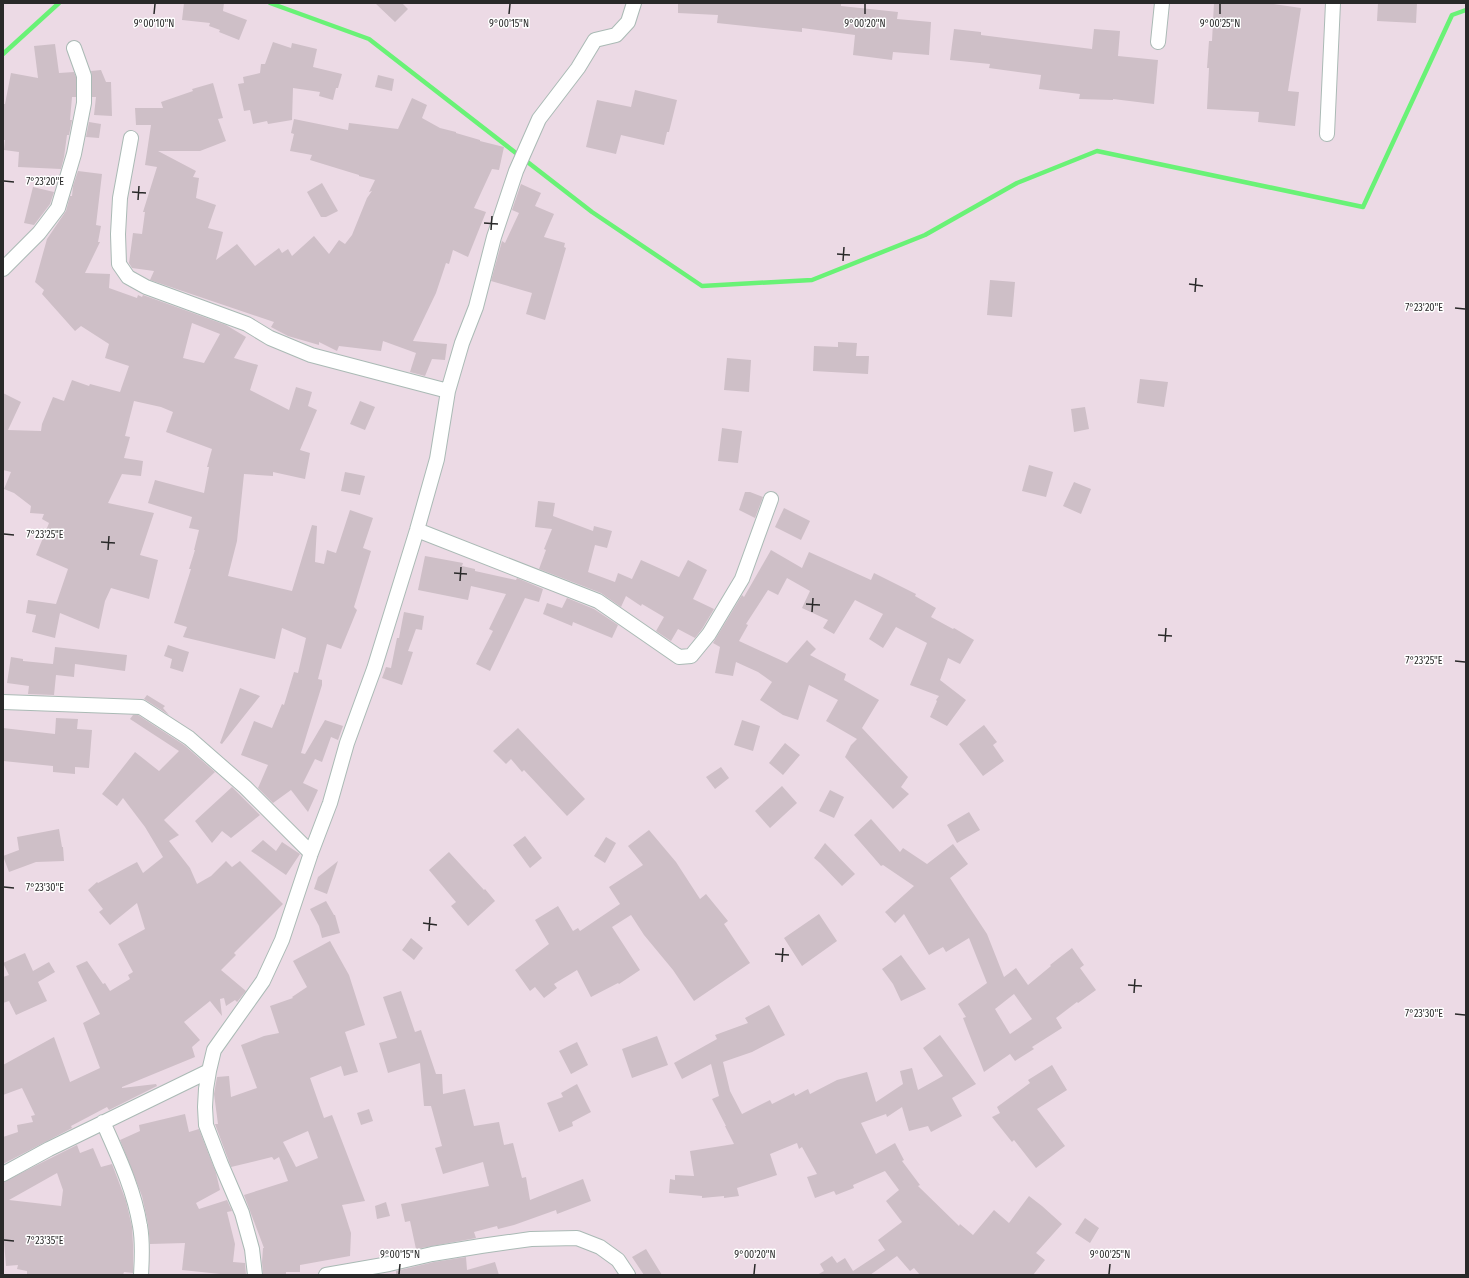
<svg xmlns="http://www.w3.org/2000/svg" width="1469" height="1278" font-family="'Fira Sans Condensed',sans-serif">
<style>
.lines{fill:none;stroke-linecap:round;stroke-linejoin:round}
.stream{stroke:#69f276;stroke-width:4.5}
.building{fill:#cebfc7;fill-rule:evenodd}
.street-casing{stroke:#aabab5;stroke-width:16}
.street{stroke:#fff;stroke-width:14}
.ticks{fill:none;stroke:#292929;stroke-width:1.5}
.ticks-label{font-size:10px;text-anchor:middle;fill:#292929;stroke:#fff;stroke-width:3;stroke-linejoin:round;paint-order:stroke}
</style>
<rect width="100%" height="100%" fill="#ecdae5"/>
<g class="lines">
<path class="stream" d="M270,3L369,39L592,212L702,286L812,280L925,235L1017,183L1097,151L1363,207L1452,15L1466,10
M3,54L59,3"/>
</g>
<path class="building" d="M184,3H224L223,11L247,20L239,40L219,32L220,30L209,26L210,23L182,20Z
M375,3H402L408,9L395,22Z
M678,3H841V6L898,12L897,19L931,22L929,55L893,52L892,60L853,55L855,35L802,28V32L717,23L718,15L678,13Z
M1214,3H1267L1301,8L1288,91L1299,92L1295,126L1258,122L1259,112L1207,109L1209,68H1207L1209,41H1212Z
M1378,3H1417L1416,23L1377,21Z
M954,29L981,32V35L1092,49L1094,29L1120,31L1118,56L1158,60L1154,104L1113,99V100L1079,99L1080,94L1039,89L1041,75L989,68L990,64L950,60Z
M273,42L291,48L292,43L317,49L313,67L342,74L338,88H336L333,100L319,96L320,92L293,88L292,120L268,124L267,121L253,124L250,110L244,111L238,84L244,83L243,77L260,73L261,64H265Z
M55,44L59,73L74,72L76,77V97H72L70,120H72L69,135H67L64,157L61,169L18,167L19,152L4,150L5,140H3V104H5L11,73L38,78L34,46Z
M101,70L106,82H111L112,116L94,115L96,97H92V76L91,71Z
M378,75L394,79L392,91L375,87Z
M213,83L223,118L218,119L226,141L200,151H158L196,171L193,177L199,178L196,198L216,205L208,228L223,232L216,260L237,244L255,266L279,248L282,253L288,249L292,256L314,236L329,254L339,240L345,244L352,235L367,198L372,191L369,192L375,180L359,176V175L310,160L312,155L290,151L294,134L291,133L294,119L348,130L349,123L398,129L412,98L427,105L422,118L440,128L456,132V133L480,140V141L504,147L499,170L492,169L474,208L486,212L468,257L453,250L449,264L446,263L436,293L413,341L447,344L445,360L432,359L425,376L410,372L416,353L383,341L381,351L339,346L337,351L319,342V345L288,336L271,327L274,322L150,280L154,271L132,268L129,263L133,233L142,234L145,212H143L157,167L145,165L151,125H136L135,108H163L161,102L193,91L192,89Z
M635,90L677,100L669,132H667L664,145L621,135L616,154L586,147L597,100L631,107Z
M89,122L101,124L99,138L86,137Z
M78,171L102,174L96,225L101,226L98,242H100L85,273L110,274L109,288L137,298L138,295L142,297L143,295L226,325L246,337L234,358L258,365L250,390L289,410L296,387L312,392L308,406L317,410L300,450L310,453L305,479L273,472V476L244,474L237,541L228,576L292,591L312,525L317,526L315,562L324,564L327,550L336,553L350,510L373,518L363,548L371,551L354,607L357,610L341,649L327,644L318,679L322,680V685L301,753L305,754L325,720L343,726L338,740L331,737L322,762L315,759L303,783L318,790L308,812L291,790L273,803L258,788L268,765L241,755L254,721L272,728L282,704L284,705L294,672L298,673L306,638L282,628L275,659L183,637L187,627L174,623L191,569H189L195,550H194L199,530L189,528L192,517L148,503L155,480L204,493L209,467H207L212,449L166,432L173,412L161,407L134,401L125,436L130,437L124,458L143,461L141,476L122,474L108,503L154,513L140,555L158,560L149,599L111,588L105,601L99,629L60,613L55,638L32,632L36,615L26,613L28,600L56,604L68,569L36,555L49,523L42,519L44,514L30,513L31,506L14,493L4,489L11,472L3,470V393L21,402L8,430L41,431L42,424L53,397L64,401L72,380L89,386L90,384L120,392L129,366L105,358L109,344L81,326L75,331L42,294L44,290L35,282L47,239L66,211L70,196H72L73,186ZM192,323L220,334L204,363L183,358Z
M322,183L338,211L326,217H321L307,192Z
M521,184L541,193L535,206L554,214L544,237L565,243L564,247L566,248L545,320L526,314L532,293L491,281L502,241L505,243L519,213L512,210Z
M33,187L54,192L50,204L34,225L24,223Z
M990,280L1015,282L1012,317L987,315Z
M838,342L857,343L856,356H869L868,374L813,371L814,346L838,347Z
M727,358L751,360L749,392L724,390Z
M1140,379L1168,382L1164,407L1137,403Z
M360,401L375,407L365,430L350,424Z
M1085,407L1089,429L1074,432L1071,409Z
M722,428L742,431L738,463L718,461Z
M1029,465L1053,472L1046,497L1022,491Z
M345,472L365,476L360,495L341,491Z
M1074,482L1091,489L1081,514L1063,506Z
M745,492H750L763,497L755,518L739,510Z
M538,501L555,503L553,516L593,531L594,526L612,531L607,548L595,545L588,572L615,582L618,573L632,579L641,560L679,577L688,560L707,570L693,599L714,609L702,629L695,638L678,629L671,641L656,631L664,617L642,604L641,606L626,596L621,607L601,593L539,569L546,550L544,549L552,529L535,527Z
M784,508L810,521L801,540L775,527Z
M771,550L802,568L809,552L871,580L874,573L916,594L915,596L936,608L931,617L953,629L954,628L974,640L960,664L948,658L940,680L966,700L947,726L930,717L937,701L936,700L939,696L910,685L927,643L896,627L883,648L869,639L883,614L855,600L834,634L823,628L828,620L802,608L810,591L787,578L778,595L768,590L746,624L748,625L739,641L787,663L807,640L816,649L810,655L846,674L844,680L879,700L862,728L908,777L901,787L909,794L893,809L845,757L851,745L857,739L826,721L838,700L809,685L798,720L783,715L760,700L772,682L758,672L736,662L733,676L715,673L720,647L713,643L742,595L744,597Z
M425,556L463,563L462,566L475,569V571L516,580L517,578L543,589L539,602L525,598L490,671L476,664L493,631L489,629L506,594L471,586L468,600L418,590Z
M567,598L594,609L618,625L612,638L573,622L572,626L543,614L547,603L562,608Z
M404,612L424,616L422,630L416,629L408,651L413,652L402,685L382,678L386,667L391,668L397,638H399Z
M168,645L189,652L183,672L170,668L172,659L164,656Z
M55,647L127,655L125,671L75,664L74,677L56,675L54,695L28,694L29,686L7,683L11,657L23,659V661L53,664Z
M240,688L260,696L222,744L220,743Z
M147,695L165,706L163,708L169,715L144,699Z
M133,715H138L184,745L215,772L164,820L179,835L169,841L190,868L197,884L211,876L226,861L232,867L240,861L283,904L234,953L236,955L221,970L246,991L237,1002L235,1000L226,1006L224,998L220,999L222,1016L210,1001L184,1022L200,1040L192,1047L195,1057L122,1087V1088L156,1084L157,1086L109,1110L107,1107L71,1126L72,1128L3,1164V1137L18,1132L17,1125L33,1122L31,1116L35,1115L22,1088L3,1095V1065L54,1037L70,1082L100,1068L83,1023L100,1014L76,966L87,961L103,984L105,983L110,991L130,979L128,975L133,972L118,944L145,929L137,903L110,925L99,912L103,909L88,890L97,882L98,883L137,862L143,873L163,857L145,827L123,798L117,806L102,794L135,752L159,771L179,751L130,719Z
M56,718L78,719L77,729L92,730L89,768L75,767V774L53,772V766L3,761V728L55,734Z
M742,720L760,726L753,751L734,745Z
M984,725L997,742L993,745L1004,761L983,776L959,744Z
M518,728L585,799L567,816L524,770L522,772L511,759L506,764L493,751Z
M785,743L800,755L783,775L769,763Z
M721,767L729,778L715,789L706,777Z
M782,786L797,803L770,828L755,811Z
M232,787L260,815L231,838L222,831L212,843L195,821Z
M830,790L844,797L834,818L819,811Z
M969,812L980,830L957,843L947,825Z
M871,819L900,852L903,848L927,864L953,844L968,864L950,878L987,934L1004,977L1016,968L1028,985L1051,966L1050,965L1072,948L1084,965L1080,968L1096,990L1078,1003L1077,1002L1056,1018L1062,1028L1032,1047L1034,1049L1015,1061L1010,1054L984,1072L963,1018L966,1017L958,1004L987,983L969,938L946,952L943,947L929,955L904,914L895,923L885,912L914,886L883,865L881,866L854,835ZM1014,994L1032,1019L1010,1034L995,1009Z
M59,829L62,847H63L64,861L36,862L9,872L3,856L19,850L17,837Z
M649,830L676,862L700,899L706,894L728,921L724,924L750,963L694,1001L673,970L644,935L631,915L612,927L640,970L619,984L618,983L591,997L577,970L554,984L557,988L544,998L535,987L530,991L515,970L549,944L535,920L558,906L573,931L578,928L580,931L620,904L609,887L643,865L628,846Z
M525,836L542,858L530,868L513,845Z
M606,837L616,843L605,863L594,856Z
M263,840L276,851L282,842L300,854L286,875L251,851Z
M825,843L855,874L842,886L820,863L814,858Z
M449,852L484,890L485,889L495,901L468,926L451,906L456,902L429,870Z
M338,861L327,894L314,889L318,877Z
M326,901L334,915H335L340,933L322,938L319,926L310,909Z
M819,914L837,941L802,966L784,938Z
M411,938L423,948L414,960L402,950Z
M330,941L349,975L365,1025L345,1032L358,1072L344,1076L341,1066L310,1078L324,1118L332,1115L365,1201L342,1205L351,1233L350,1256L300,1265V1272H286V1275L263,1274L262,1262L263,1248H264L244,1195L288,1181L279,1157L274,1160L272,1157L231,1167L215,1124H218L214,1094L217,1077L229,1076L231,1097L257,1088L241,1045L264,1036L279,1033L270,1006L293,998L292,997L307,987L293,961ZM308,1131L318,1158L296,1167L283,1142Z
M25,953L33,971L49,962L55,972L38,982L47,1001L16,1015L9,1001L3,1003V977L9,975L3,963Z
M901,955L926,989L901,1001L893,984L882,969Z
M401,991L415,1032L421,1030L436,1074H442L443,1094L465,1089L474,1126L499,1122L504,1145L513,1143L522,1178L526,1177L530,1200L583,1179L591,1201L557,1214L556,1210L514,1225L498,1229L497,1226L474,1232L476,1238L416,1249L410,1221L405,1222L401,1204L489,1186L483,1162L443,1174L435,1148L442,1146L431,1106H424L420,1063L388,1073L379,1043L397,1038L383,997Z
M769,1005L785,1035L752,1052L723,1062L730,1091L742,1114L770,1100L772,1104L794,1093L795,1096L808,1089L810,1094L837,1080L867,1072L876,1102L903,1084L900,1071L912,1068L918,1090L943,1076L923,1048L940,1035L976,1084L952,1098L962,1116L931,1132L928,1126L909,1131L902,1107L887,1117L886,1114L861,1123L876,1154L895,1143L904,1160L902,1161L920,1185L918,1186L959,1226L960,1224L973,1235L994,1210L1009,1223L1029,1196L1042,1206L1062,1224L1036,1253L1045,1260L1033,1275H920L914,1268L910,1271L897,1256L870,1275H817L824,1271L820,1264L832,1256L837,1263L845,1258L853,1271L885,1250L878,1240L902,1222L886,1201L899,1190L885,1171L853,1185L854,1188L836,1195L834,1191L815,1198L807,1177L817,1174L802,1147L799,1149L797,1143L770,1154L777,1175L737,1188L739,1196L724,1198V1196L702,1198V1196L669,1193L670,1179L675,1180V1175L694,1176L690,1151L734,1144L725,1126H726L712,1099L719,1096L711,1064L682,1079L674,1063L717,1039L715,1035L748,1023L745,1018Z
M657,1036L668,1065L632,1078L622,1049Z
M577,1042L588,1065L571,1074L559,1051Z
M1052,1065L1067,1090L1037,1109L1065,1146L1036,1168L1014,1140L1012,1142L992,1117L1000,1113L997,1107L1030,1083L1028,1080Z
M577,1084L591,1112L572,1122L573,1126L559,1132L547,1103L563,1097L561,1093Z
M369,1109L373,1121L361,1125L357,1113Z
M185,1114L189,1132L199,1129L216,1173L220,1190L196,1203L199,1209L227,1200L232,1211L227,1212L235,1244L233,1262L245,1263L246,1275H230L182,1270L185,1243L150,1244L148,1224L142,1196L120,1140L140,1131L139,1125Z
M77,1145L80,1153L93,1148L101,1167L112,1164L126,1201L132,1227L133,1245V1273L124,1272L123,1275H27V1271L17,1269L18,1265L6,1266L3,1229V1182ZM57,1173L63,1190L61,1206L9,1200Z
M386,1202L390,1216L377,1219L375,1206Z
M1085,1218L1099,1228L1090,1243L1075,1233Z
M646,1249L662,1275H644L632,1257Z
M466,1257L467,1270L495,1262L499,1275H396V1271L434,1262Z"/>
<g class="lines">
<g class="street-casing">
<path id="street" d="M1158,42L1162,3
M1327,134L1333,3
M131,138L120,198L118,234L119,264L128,277L146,287L247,324L270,338L311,355L448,391
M3,269L39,233L58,208L74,154L84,103V76L74,48
M417,530L598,601L679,657L691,656L709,634L742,579L771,499
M3,702L141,707L189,738L245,787L311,853
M103,1122C118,1156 134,1189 140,1226C143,1242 142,1259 141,1275
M3,1174L49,1149L209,1071
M255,1275L252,1249L242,1213L221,1164L206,1125L205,1107L206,1089L209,1071L214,1050L263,981L282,940L311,853L330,803L347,743L374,669L417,530L437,459L448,391L462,343L476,307L494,237L516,171L539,119L578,68L595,40L616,35L628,22L634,3
M326,1275L389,1264L432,1254L481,1246L531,1239L577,1238L600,1247L618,1260L628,1275"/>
</g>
<use href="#street" class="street"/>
</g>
<path class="ticks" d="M154,14L155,4M509,14L510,4M865,14V4M1220,14V4M4,181L14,182M132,192L146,193M138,200L139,186M484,223L498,224M491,230L492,216M837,254L850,255M843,261L844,247M1189,284L1203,286M1195,292L1196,278M1455,308L1465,309M4,534L14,535M101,542L115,543M108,550L109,536M454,573L467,574M460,581L461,567M806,604L820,605M812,612L813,598M1158,635L1172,636M1165,642L1166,628M1455,661L1465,662M4,887L14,888M423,923L437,925M429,931L430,917M775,954L789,955M782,962L783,948M1128,985L1142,986M1134,993L1135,979M1455,1014L1465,1015M4,1240L14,1241M399,1274L400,1264M754,1274L755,1264M1109,1274L1110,1264"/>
<g class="ticks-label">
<text x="154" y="27">9°00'10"N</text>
<text x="509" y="27">9°00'15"N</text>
<text x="865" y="27">9°00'20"N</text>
<text x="1220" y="27">9°00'25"N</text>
<text x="45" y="185">7°23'20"E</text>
<text x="1424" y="311">7°23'20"E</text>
<text x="45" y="538">7°23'25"E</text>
<text x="1424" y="664">7°23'25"E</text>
<text x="45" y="891">7°23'30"E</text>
<text x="1424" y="1017">7°23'30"E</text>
<text x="45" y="1244">7°23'35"E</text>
<text x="400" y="1258">9°00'15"N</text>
<text x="755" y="1258">9°00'20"N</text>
<text x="1110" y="1258">9°00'25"N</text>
</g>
<rect width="1469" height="1278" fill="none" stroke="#292929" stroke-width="8"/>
</svg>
